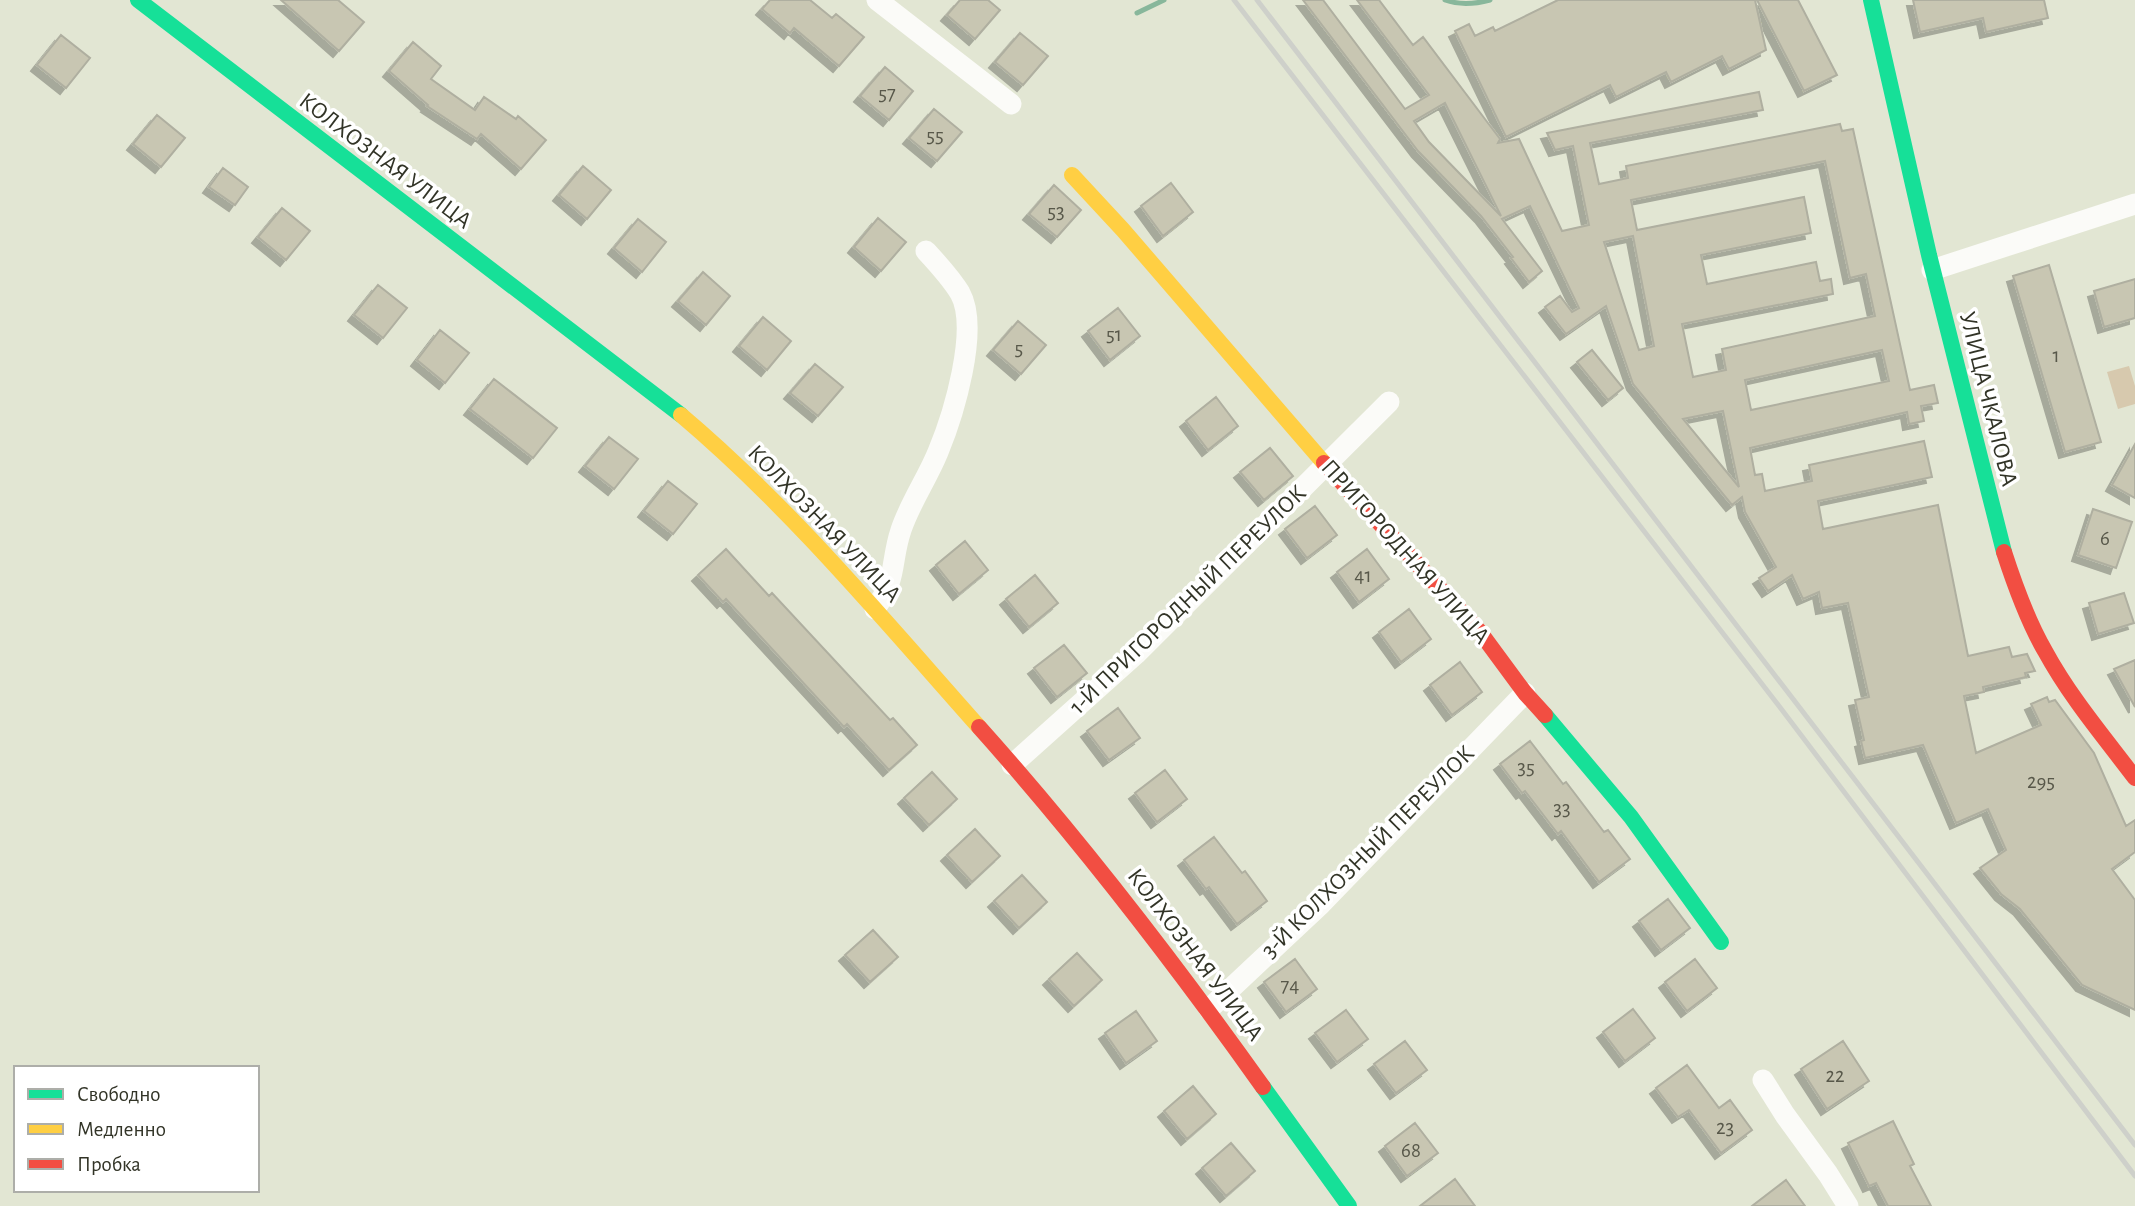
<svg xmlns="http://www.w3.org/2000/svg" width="2135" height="1206" font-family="'Alegreya Sans',sans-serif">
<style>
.green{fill:#d7c9ae}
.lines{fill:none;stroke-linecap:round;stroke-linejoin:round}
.stream{stroke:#88b79b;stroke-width:5}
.building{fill:#c8c6b2;stroke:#afafa0;stroke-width:2;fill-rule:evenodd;filter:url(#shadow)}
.street{stroke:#fbfbf8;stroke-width:21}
.fast{stroke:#16e098;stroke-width:16}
.slow{stroke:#ffcf43;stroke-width:16}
.jam{stroke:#f24e42;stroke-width:16}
.rail{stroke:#ced0ca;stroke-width:5}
.labels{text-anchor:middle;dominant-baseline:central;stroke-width:7;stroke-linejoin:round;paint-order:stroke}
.number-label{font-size:21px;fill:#58584a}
.street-label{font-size:24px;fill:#323427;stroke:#fff}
</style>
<defs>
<filter id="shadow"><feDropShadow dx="-6" dy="6" stdDeviation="0" flood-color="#0004"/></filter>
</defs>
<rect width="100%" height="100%" fill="#e2e6d3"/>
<path class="green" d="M2129,366L2135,386V404L2118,409L2107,372Z"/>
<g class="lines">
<path class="stream" d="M1445,0C1459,5 1475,4 1490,0
M1137,13L1164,0"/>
</g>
<path class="building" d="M281,0H338L364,22L339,51Z
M770,0H810L832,18L836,14L864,37L839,66L794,28L790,33L762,9Z
M960,0H988L1000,10L975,39L947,15Z
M1303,0H1323L1405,109L1429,95L1357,0H1379L1413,45L1423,37L1500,139L1498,143L1519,139L1562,231L1589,225L1573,146L1555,150L1547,133L1759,92L1763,110L1590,143L1599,184L1628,178L1626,166L1840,124L1842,131L1853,129L1910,390L1934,385L1938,403L1921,406L1924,421L1909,424L1907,412L1750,448L1755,475L1762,474L1765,491L1812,481L1809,465L1924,441L1932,477L1818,501L1823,529L1938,505L1968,656L2009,647L2012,657L2027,654L2035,671L2025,673L2026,677L1983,687L1984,692L1964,696L1976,753L2041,725L2031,704L2047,697L2049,702L2055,700L2094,753L2126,826L2135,820V852L2112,869L2135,900V1010L2082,985L2020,909L2001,894L1980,868L2006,850L1988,809L1956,823L1923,745L1865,758L1861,741L1864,740L1855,700L1869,697L1848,603L1822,608L1819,592L1803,599L1792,575L1768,591L1759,578L1776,567L1745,512L1742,497L1732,505L1633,384L1606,306L1566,334L1545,307L1560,296L1572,312L1579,308L1530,206L1502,219L1542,271L1529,282L1511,258L1513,257L1481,216L1418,151ZM1445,103L1501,216L1429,142L1414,121ZM1825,161L1850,278L1866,274L1875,316L1722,349L1726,370L1693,377L1682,324L1833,294L1831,279L1820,281L1816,262L1707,284L1701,255L1811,233L1804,197L1637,230L1631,200ZM1633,236L1654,346L1639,350L1604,242ZM1882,350L1889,381L1751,410L1745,380ZM1723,411L1739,487L1683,419Z
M1558,0H1755L1766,50L1729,69L1722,56L1671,82L1666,72L1616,97L1610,85L1506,137L1455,31L1469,24L1475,36L1493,27L1495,31Z
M1757,0H1798L1837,75L1804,91Z
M1913,0H2044L2048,18L1986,32L1983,18L1920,32Z
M1020,33L1048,56L1023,85L995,62Z
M61,35L90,58L66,88L37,65Z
M413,42L441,66L431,79L475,110L484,97L516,119L518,116L546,140L521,169L481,134L477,139L427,106L428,105L389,71Z
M885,67L913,91L889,120L860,96Z
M934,109L962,132L937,161L909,138Z
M157,115L185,138L161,167L133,144Z
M583,166L611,190L587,219L559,195Z
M223,168L248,187L235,205L209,187Z
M1171,183L1193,212L1163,236L1141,206Z
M1054,185L1081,210L1057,237L1029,214Z
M282,208L310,231L286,260L258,237Z
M878,218L906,242L881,271L854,247Z
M638,219L666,242L642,272L614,248Z
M2049,265L2101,442L2065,452L2013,276Z
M703,272L730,296L706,325L678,301Z
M2135,279V318L2104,327L2094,291Z
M378,285L407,308L383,338L354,315Z
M1118,308L1140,336L1110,360L1088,331Z
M763,317L791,341L767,370L739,346Z
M1018,321L1046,345L1021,374L993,350Z
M440,330L469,353L445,383L417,360Z
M1592,350L1623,388L1608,400L1577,362Z
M815,364L843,387L818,416L790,393Z
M494,379L557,428L533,458L470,409Z
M1216,397L1238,426L1208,450L1186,421Z
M609,437L638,459L614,489L585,466Z
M2135,444V498L2112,485Z
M1270,448L1293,476L1264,500L1240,472Z
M668,481L697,504L673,534L644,511Z
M1315,506L1337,535L1307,558L1285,529Z
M2093,509L2132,522L2116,568L2078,555Z
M965,541L988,570L959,594L936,565Z
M726,549L769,596L772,593L890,720L893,718L917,745L889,770L847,724L844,727L726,599L723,602L698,575Z
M1367,549L1389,579L1359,602L1337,572Z
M1035,575L1058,603L1029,627L1006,599Z
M2124,593L2134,623L2098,634L2089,603Z
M1409,609L1431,639L1401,662L1379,632Z
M1064,645L1087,673L1057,697L1034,668Z
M2135,660V707L2114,669Z
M1460,662L1482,692L1452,715L1430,685Z
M1118,708L1140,738L1109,760L1087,731Z
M1530,741L1563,784L1566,782L1604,832L1608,830L1630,859L1599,882L1561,831L1558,834L1525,791L1522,793L1500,764Z
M1165,770L1187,799L1157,822L1135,793Z
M932,772L957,799L929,825L904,798Z
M975,829L1000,856L972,882L947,855Z
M1214,837L1242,873L1245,871L1267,901L1237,924L1209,887L1206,889L1184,860Z
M1022,875L1047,902L1019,928L994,901Z
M1668,899L1690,928L1661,950L1639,921Z
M873,930L898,957L870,982L845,955Z
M1077,953L1102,980L1074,1006L1049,979Z
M1295,959L1317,989L1286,1012L1264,982Z
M1695,959L1717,988L1687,1011L1665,982Z
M1633,1009L1655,1038L1625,1061L1603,1032Z
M1346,1010L1368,1039L1337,1062L1315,1033Z
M1136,1011L1157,1041L1126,1063L1105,1033Z
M1405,1041L1427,1070L1396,1093L1374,1064Z
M1843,1041L1869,1081L1827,1109L1801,1069Z
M1687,1065L1719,1108L1730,1100L1752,1130L1721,1153L1689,1110L1678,1117L1656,1088Z
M1193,1086L1216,1114L1187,1139L1164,1111Z
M1893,1121L1914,1164L1910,1166L1931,1206H1888L1876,1183L1869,1186L1848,1143Z
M1415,1123L1438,1153L1407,1176L1385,1146Z
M1231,1143L1255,1171L1226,1196L1202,1168Z
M1455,1179L1475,1206H1420Z
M1786,1180L1805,1206H1752Z"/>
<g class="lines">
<path class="street" d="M877,0L1011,104
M1932,270L2135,204
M875,609C898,577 890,563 901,530C910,503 927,479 938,452C953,416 980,329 960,293C951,278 938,264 926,251
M1012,765L1136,654L1389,402
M1209,1009L1321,904L1525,693
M1763,1080L1785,1115L1828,1174L1848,1206"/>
<path class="fast" d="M138,0L681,415
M1871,0L1929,255L2004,552
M1545,715L1631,817L1721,942
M1263,1087L1349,1206"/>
<path class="slow" d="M1072,175L1123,230L1324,463
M681,415C791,508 883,619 979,727"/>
<path class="jam" d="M1324,463L1480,632L1525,693L1545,715
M2004,552C2015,586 2027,620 2045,651C2070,697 2104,737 2135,778
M979,727C1081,841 1174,962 1263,1087"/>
<path class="rail" d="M1234,0L1779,706L2135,1176
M1257,0L2135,1145"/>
</g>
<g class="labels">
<g class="number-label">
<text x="887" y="93">57</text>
<text x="935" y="135">55</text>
<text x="1056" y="211">53</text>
<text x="1114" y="334">51</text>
<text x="1019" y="348">5</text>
<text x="2056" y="355">1</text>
<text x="2105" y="538">6</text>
<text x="1363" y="575">41</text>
<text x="1526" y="767">35</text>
<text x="2041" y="781">295</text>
<text x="1562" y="808">33</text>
<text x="1290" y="985">74</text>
<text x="1835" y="1075">22</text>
<text x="1725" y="1127">23</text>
<text x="1411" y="1150">68</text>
</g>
<g class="street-label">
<text transform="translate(385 161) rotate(37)">КОЛХОЗНАЯ УЛИЦА</text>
<text transform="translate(1988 399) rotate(76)">УЛИЦА ЧКАЛОВА</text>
<text transform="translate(824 524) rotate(46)">КОЛХОЗНАЯ УЛИЦА</text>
<text transform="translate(1405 552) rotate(48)">ПРИГОРОДНАЯ УЛИЦА</text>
<text transform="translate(1188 600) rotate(-44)">1-Й ПРИГОРОДНЫЙ ПЕРЕУЛОК</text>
<text transform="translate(1368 852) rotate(-45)">3-Й КОЛХОЗНЫЙ ПЕРЕУЛОК</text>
<text transform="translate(1195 955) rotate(53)">КОЛХОЗНАЯ УЛИЦА</text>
</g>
</g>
<rect x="14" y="1066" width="245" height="126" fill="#ffffff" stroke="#adaea9" stroke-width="2"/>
<rect x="28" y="1089" width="35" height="10" fill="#16e098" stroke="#adaea9" stroke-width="2"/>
<text x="77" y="1101" font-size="21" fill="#323427">Свободно</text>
<rect x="28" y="1124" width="35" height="10" fill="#ffcf43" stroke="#adaea9" stroke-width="2"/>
<text x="77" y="1136" font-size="21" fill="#323427">Медленно</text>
<rect x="28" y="1159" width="35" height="10" fill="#f24e42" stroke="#adaea9" stroke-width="2"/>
<text x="77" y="1171" font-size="21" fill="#323427">Пробка</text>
</svg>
